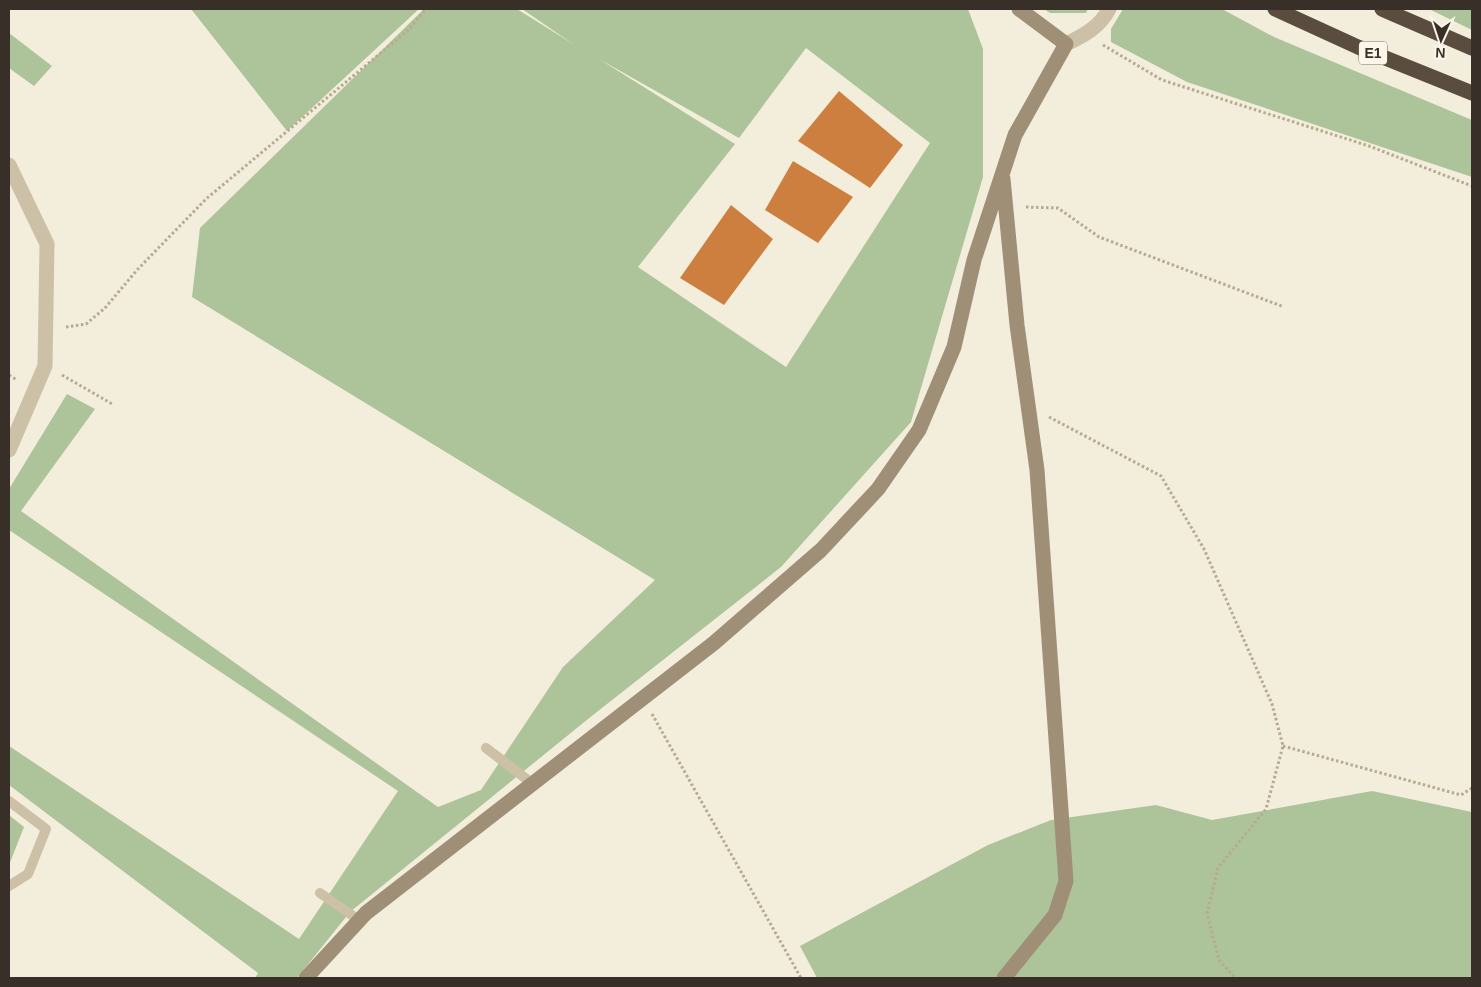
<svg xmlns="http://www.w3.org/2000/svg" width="1481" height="987" font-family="Arial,sans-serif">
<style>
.green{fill:#adc49a;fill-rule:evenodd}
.building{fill:#cd7f40}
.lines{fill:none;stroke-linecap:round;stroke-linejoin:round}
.path{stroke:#b8aa90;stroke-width:3;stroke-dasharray:2.5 2.5;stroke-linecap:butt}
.lane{stroke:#ccc0a6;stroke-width:10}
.street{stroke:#ccc0a6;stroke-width:15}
.secondary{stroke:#a08f77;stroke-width:15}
.highway{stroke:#5a4c3e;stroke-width:15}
.labels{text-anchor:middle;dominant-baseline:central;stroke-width:4;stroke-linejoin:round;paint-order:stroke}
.shield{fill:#fbf6e8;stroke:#726b62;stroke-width:1}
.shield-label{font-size:14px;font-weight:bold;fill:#383028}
</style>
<rect width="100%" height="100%" fill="#f3eddb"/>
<path class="green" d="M191,9H419L287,131Z
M424,9H517L573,44L522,9H968L983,49V177L911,422L781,567L588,719L350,912L297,978H255L258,973L9,785V746L299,939L398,791L9,530V489L67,394L95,409L21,511L438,807L481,790L563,667L655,580L192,297L200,228ZM806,48L930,143L786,367L638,267L735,144L599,59L739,138Z
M1044,9H1088L1086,13H1050Z
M1123,9H1222L1274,37L1472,120V177L1187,82L1111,42V29Z
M1429,9H1472V30Z
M9,33L52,66L34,86L9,68Z
M1372,791L1472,812V978H817L800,946L988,845L1051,820L1156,805L1212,820Z
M9,815L24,827L9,865Z"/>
<path class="building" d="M839,91L903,145L870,188L798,141Z
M793,161L853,197L818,243L765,210Z
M731,205L773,239L724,305L680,278Z"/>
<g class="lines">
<path class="path" d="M1103,45L1162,80L1369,146L1472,186
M1026,207L1058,208L1099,237L1284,307
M66,327L86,324L105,308L137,270L206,199L407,31L426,9
M9,375L17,380
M62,375L114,405
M1049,417L1161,476L1204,549L1272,704L1283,746L1266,809L1218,868L1207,914L1219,960L1235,978
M652,714L801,978
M1283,746L1461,795L1472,788"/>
<path class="lane" d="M486,748L533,784
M9,801L46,829L28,874L9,886
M320,893L359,920"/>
<path class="street" d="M1066,44C1083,36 1100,27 1109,9
M9,165L47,244L45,366L9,450"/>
<path class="secondary" d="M1003,179L1017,325L1037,470L1066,881L1055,915L1004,978
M306,978L366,913L714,643L821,550L878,489L919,430L954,347L974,260L1015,135L1066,44L1019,9"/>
<path class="highway" d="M1275,9L1358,47L1472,93
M1382,9L1472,48"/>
</g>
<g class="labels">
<rect class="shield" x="1359" y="41.5" width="28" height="23" rx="4"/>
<g class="shield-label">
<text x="1373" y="53">E1</text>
</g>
</g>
<rect width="1481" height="987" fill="none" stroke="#383028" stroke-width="20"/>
<g transform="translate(1441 40) rotate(183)" stroke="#fbf6e8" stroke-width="4" paint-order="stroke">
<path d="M0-4L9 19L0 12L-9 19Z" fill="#383028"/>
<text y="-8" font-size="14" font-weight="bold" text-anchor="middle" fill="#383028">N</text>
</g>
</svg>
